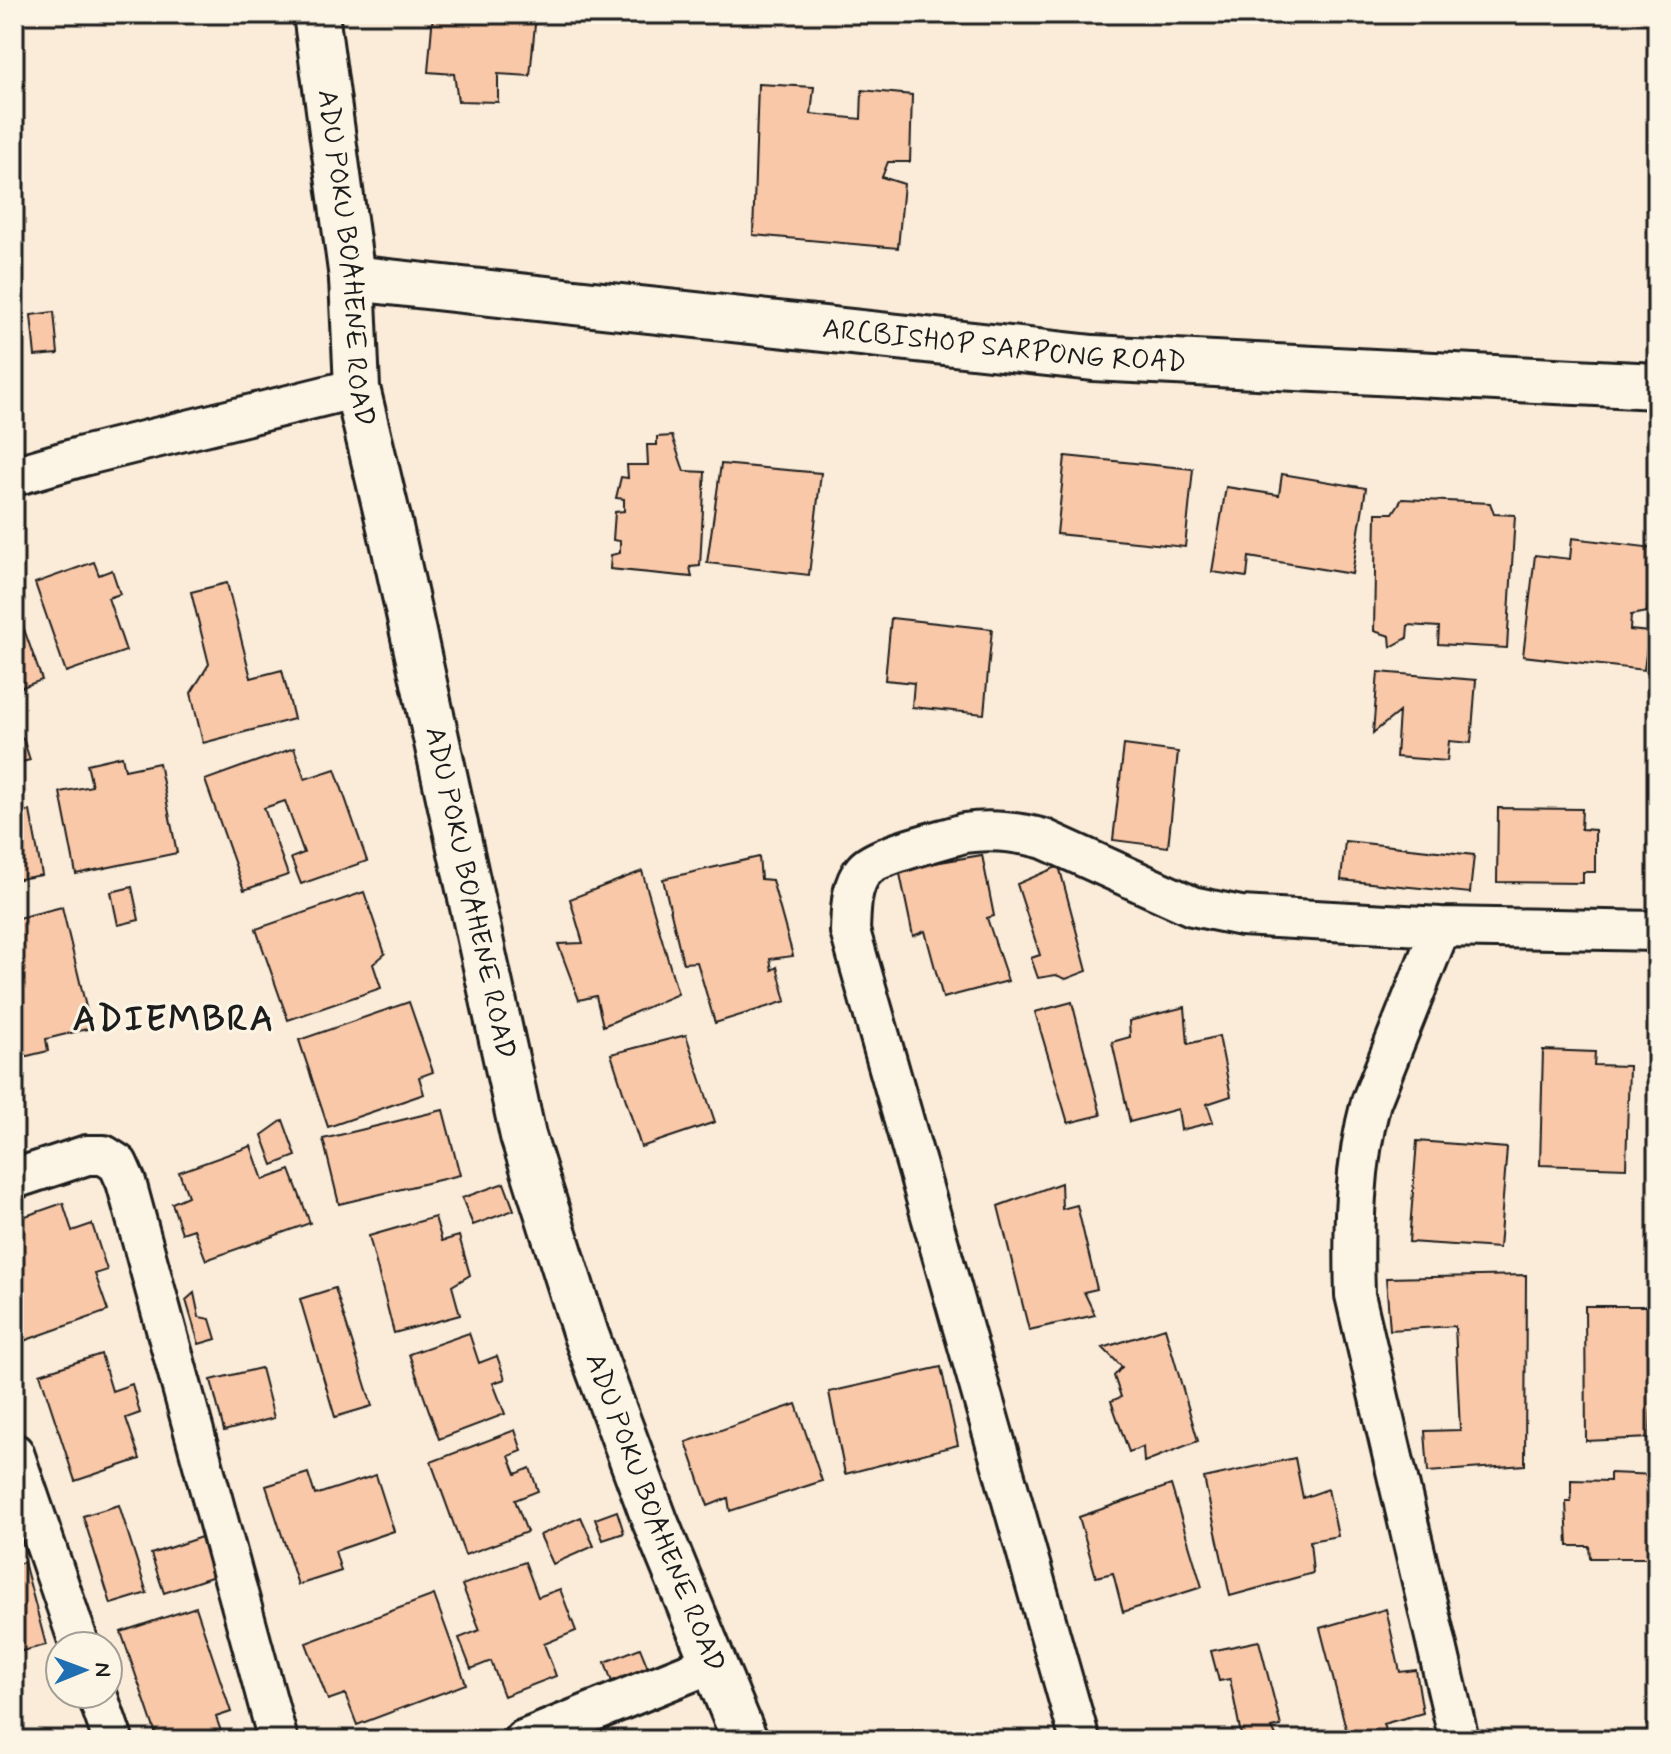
<svg xmlns="http://www.w3.org/2000/svg" width="1671" height="1754" font-family="Mynerve,sans-serif">
<style>
.building{fill:#f9c8a8;stroke:#1c1c1c;stroke-width:2}
.lines{fill:none;stroke-linecap:round;stroke-linejoin:round}
.minor-casing{stroke:#1c1c1c;stroke-width:44}
.tertiary-casing{stroke:#1c1c1c;stroke-width:50}
.minor{stroke:#fcf5e5;stroke-width:38}
.tertiary{stroke:#fcf5e5;stroke-width:44}
.labels{text-anchor:middle;dominant-baseline:central;stroke-width:6;stroke-linejoin:round;paint-order:stroke}
.street-label{font-size:28px;fill:#1c1c1c;stroke:#fcf5e5}
.district-label{font-size:36px;font-weight:bold;letter-spacing:2px;fill:#1c1c1c;stroke:#fcf5e5}
</style>
<rect width="100%" height="100%" fill="#fbecd9"/>
<filter id="ink" filterUnits="userSpaceOnUse"><feTurbulence type="fractalNoise" baseFrequency=".0125" numOctaves="2"/><feDisplacementMap in="SourceGraphic" scale="16" xChannelSelector="R" yChannelSelector="G"/><feConvolveMatrix kernelMatrix="1 2 1 2 8 2 1 2 1" color-interpolation-filters="sRGB"/></filter>
<g filter="url(#ink)">
<path class="building" d="M433,14H536L530,76L498,74V102L458,101L454,74L428,72Z
M758,84L814,87L811,114L861,119L862,90L912,95L910,162H888L882,177L904,184L898,248L753,235Z
M54,312L58,354L35,356L31,315Z
M672,436L684,471L705,472L700,566L690,567L692,577L610,569L611,555L620,553V541L613,540L615,512L624,511V499L616,498L621,477L628,478L627,465H648L647,445H657V437Z
M1065,456L1193,469L1185,547L1057,534Z
M721,464L821,473L809,575L707,563Z
M1282,474L1366,488L1352,574L1249,557L1247,577L1212,572L1226,487L1279,495Z
M1402,499L1490,503L1494,514L1515,515L1507,648L1438,644L1439,627L1408,625L1407,638L1391,647L1390,636L1374,631L1376,513H1393Z
M1572,538L1654,548L1647,612L1631,615L1630,630L1649,632L1644,670L1523,656L1535,555L1570,559Z
M94,562L99,575L112,570L120,594L108,598L126,651L66,672L35,583Z
M227,583L251,678L282,670L294,719L203,743L191,693L209,664L191,592Z
M14,601L42,680L14,690Z
M891,618L992,629L984,714L912,707L914,683L885,680Z
M1378,672L1476,680L1471,743L1449,741L1447,761L1396,757L1399,712L1373,733Z
M23,738L30,760L14,764V741Z
M1124,745L1178,752L1168,847L1113,840Z
M294,748L305,779L335,769L367,861L301,884L291,858L304,853L285,801L264,808L288,875L244,890L205,780Z
M122,756L125,770L159,763L177,853L76,874L60,792L92,786L87,764Z
M1498,808L1582,809L1581,829L1595,830V872H1583V883L1497,882Z
M30,811L42,875L14,880V814Z
M1345,841L1474,855L1470,893L1341,880Z
M982,855L994,916L987,918L1008,981L943,998L925,931L913,936L899,869Z
M759,857L761,879L772,880L793,956L770,959L772,970L777,967L786,1001L715,1023L697,962L683,963L663,879Z
M1059,866L1087,971L1066,979L1056,975L1038,978L1031,958L1040,955L1017,884Z
M642,871L678,994L603,1026L596,996L579,1000L558,944L583,943L570,899Z
M132,887L139,920L118,925L111,892Z
M364,892L385,954L373,964L381,988L288,1020L256,929Z
M62,907L91,1028L46,1039L48,1051L15,1059L14,919Z
M409,1002L433,1072L419,1077L424,1094L328,1127L299,1040Z
M1072,1002L1101,1115L1068,1123L1035,1012Z
M1185,1007L1188,1044L1219,1036L1231,1096L1207,1104L1213,1122L1181,1130L1178,1109L1130,1122L1112,1042L1130,1037L1129,1021Z
M686,1035L715,1122L641,1147L611,1054Z
M1543,1050L1595,1052L1594,1065L1629,1066L1626,1168L1540,1165Z
M443,1110L460,1175L339,1204L323,1139Z
M283,1120L296,1156L273,1165L262,1135Z
M1417,1141L1507,1148L1499,1248L1409,1242Z
M251,1146L263,1180L290,1170L310,1223L206,1260L194,1229L182,1233L172,1203L188,1196L179,1172Z
M504,1183L514,1210L473,1225L462,1198Z
M1061,1183L1062,1209L1077,1205L1097,1289L1084,1292L1095,1315L1029,1330L998,1206Z
M63,1203L72,1231L92,1224L107,1270L95,1274L108,1311L15,1344L14,1220Z
M435,1217L442,1241L459,1236L470,1275L452,1286L460,1315L394,1333L369,1236Z
M1526,1275L1525,1465L1428,1472L1425,1431L1460,1430L1455,1326L1390,1330L1386,1278Z
M335,1288L372,1406L335,1417L300,1299Z
M194,1293L199,1317L210,1319L216,1339L199,1344L186,1300Z
M1585,1306H1648L1647,1334L1657,1335V1411H1651L1650,1438L1586,1441Z
M1165,1328L1198,1441L1144,1462L1143,1447L1129,1452L1111,1401L1121,1397L1114,1376L1122,1367L1103,1348Z
M469,1333L479,1363L497,1356L505,1379L493,1383L505,1414L439,1439L409,1354Z
M101,1354L112,1391L132,1384L140,1413L126,1418L140,1459L75,1481L40,1374Z
M941,1367L958,1445L845,1474L829,1392Z
M261,1368L274,1418L224,1431L211,1380Z
M796,1404L822,1481L730,1511L728,1498L708,1506L686,1442Z
M515,1430L522,1451L509,1456L516,1474L530,1468L538,1491L515,1500L527,1532L465,1555L431,1462Z
M1295,1458L1303,1498L1328,1489L1338,1536L1310,1541L1313,1573L1230,1596L1204,1478Z
M308,1473L315,1495L376,1475L394,1531L335,1551L341,1571L298,1585L266,1486Z
M1610,1473L1657,1475V1558H1590L1589,1546H1568L1566,1502H1571V1480L1610,1481Z
M1171,1485L1202,1587L1123,1612L1113,1573L1096,1577L1079,1517Z
M119,1505L147,1593L111,1604L83,1516Z
M617,1511L624,1533L603,1540L595,1519Z
M581,1517L594,1546L553,1564L540,1535Z
M210,1534L223,1573L164,1593L151,1554Z
M24,1562L46,1645L14,1653V1565Z
M525,1562L538,1597L560,1589L576,1631L544,1644L556,1676L504,1696L491,1661L471,1669L459,1638L480,1630L462,1585Z
M434,1595L466,1684L357,1725L345,1694L328,1700L306,1643Z
M196,1607L231,1712L216,1717L224,1740H158L121,1632Z
M1386,1609L1400,1672L1416,1670L1423,1713L1383,1724L1386,1733L1370,1740H1349L1320,1628Z
M1259,1641L1281,1726L1272,1728L1278,1740H1242L1230,1679L1219,1681L1211,1651Z
M640,1648L648,1668L612,1682L605,1662Z
M1657,1733V1740H1559V1734Z"/>
<g class="lines">
<g class="minor-casing">
<path id="minor" d="M14,476L83,456L357,388
M1441,927L1371,1102C1354,1164 1353,1231 1355,1295L1459,1740
M14,1179L87,1155H104L118,1164L126,1182L278,1740
M14,1453L80,1646
M97,1694L113,1740
M523,1740L713,1663
M1080,1740L850,931C851,911 850,886 864,870C876,855 943,840 964,833C991,829 1018,832 1044,839L1192,906L1241,916L1441,927L1657,931"/>
</g>
<g class="tertiary-casing">
<g id="tertiary">
<path id="s1" d="M316,14L352,278L357,388L390,527L523,1136L586,1335L655,1521L745,1740"/>
<path id="s2" d="M352,278L1093,358L1657,386"/>
</g>
</g>
<use href="#minor" class="minor"/>
<use href="#tertiary" class="tertiary"/>
</g>
</g>
<g class="labels">
<g class="street-label">
<text stroke="none"><textPath href="#s1" startOffset="246">ADU POKU BOAHENE ROAD</textPath></text>
<text stroke="none"><textPath href="#s2" startOffset="656">ARCBISHOP SARPONG ROAD</textPath></text>
<text stroke="none"><textPath href="#s1" startOffset="894">ADU POKU BOAHENE ROAD</textPath></text>
<text stroke="none"><textPath href="#s1" startOffset="1542">ADU POKU BOAHENE ROAD</textPath></text>
</g>
<g class="district-label">
<text x="174" y="1020">ADIEMBRA</text>
</g>
</g>
<rect width="1671" height="1754" fill="none" stroke="#fcf5e5" stroke-width="48"/>
<rect x="24" y="24" width="1623" height="1706" fill="none" stroke="#1c1c1c" stroke-width="3" filter="url(#ink)"/>
<g transform="translate(84 1670) rotate(89)"><circle r="38" fill="#fcf5e5" stroke="#a29e95" stroke-width="2"/>
<path d="M0-6L14 30L0 20L-14 30Z" fill="#1f6fb2"/>
<text y="-12" font-size="22" font-weight="bold" text-anchor="middle" fill="#1c1c1c">N</text>
</g>
</svg>
